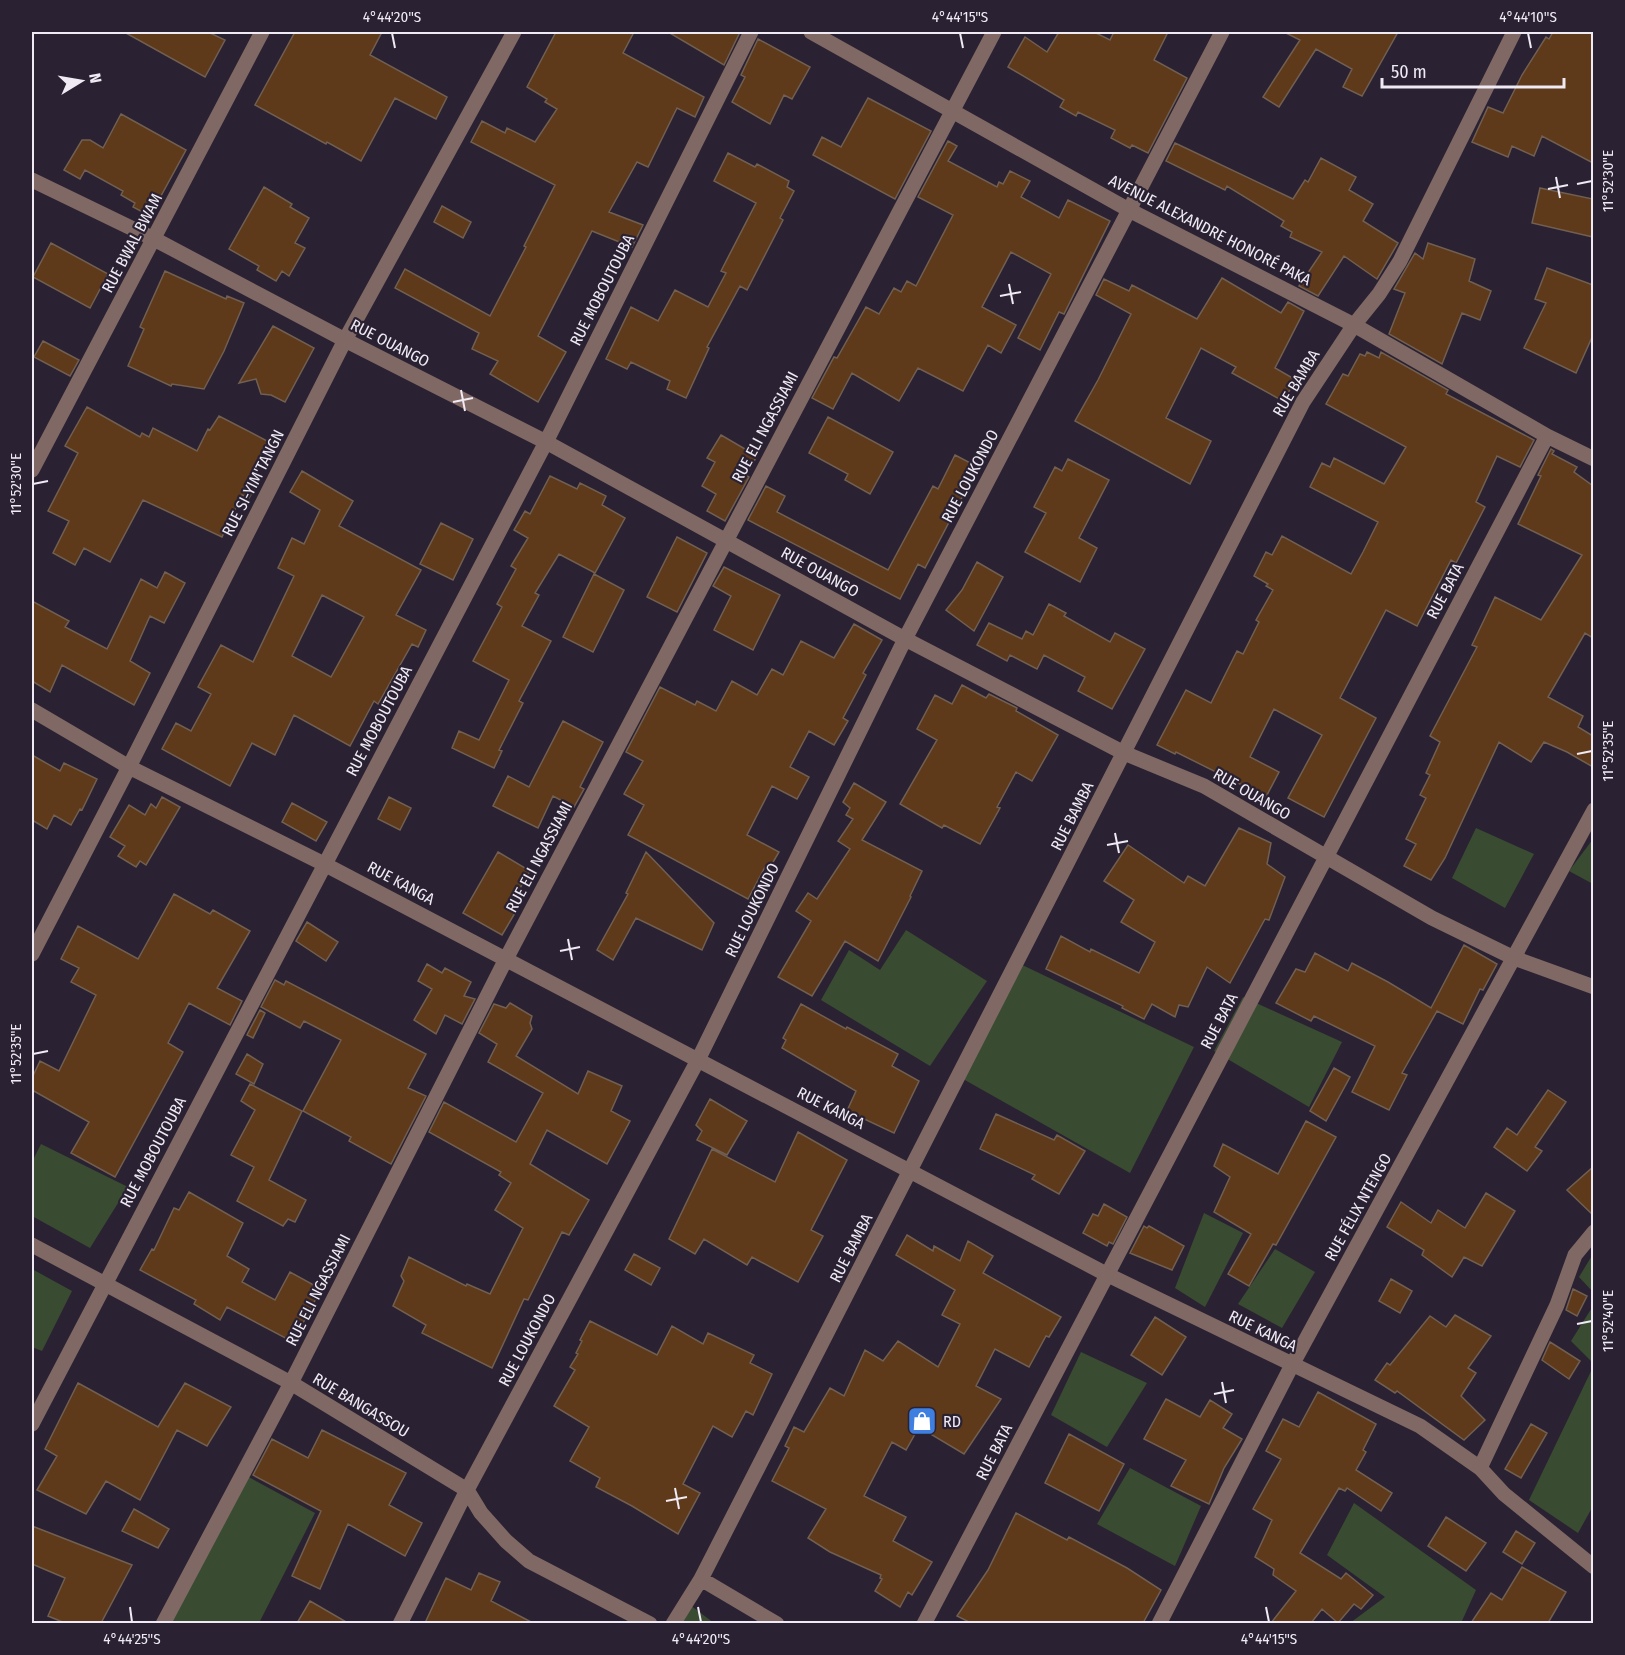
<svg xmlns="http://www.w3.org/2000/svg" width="1625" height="1655" font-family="'Fira Sans Condensed',sans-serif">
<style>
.green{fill:#394c31}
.building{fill:#5e391a;stroke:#715f51;stroke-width:1.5;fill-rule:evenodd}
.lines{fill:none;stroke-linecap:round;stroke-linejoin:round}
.street{stroke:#806865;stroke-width:15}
.ticks{fill:none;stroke:#efeaf4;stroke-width:2}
.labels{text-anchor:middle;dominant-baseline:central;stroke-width:4.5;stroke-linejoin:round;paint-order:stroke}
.street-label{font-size:16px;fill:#efeaf4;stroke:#2a2232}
.poi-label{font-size:16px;fill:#efeaf4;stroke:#2a2232;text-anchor:start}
.neatline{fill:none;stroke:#efeaf4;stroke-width:2}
.ticks-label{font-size:15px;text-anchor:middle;fill:#efeaf4}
</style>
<rect width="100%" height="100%" fill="#2a2232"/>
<path class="green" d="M1476,828L1534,854L1505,908L1452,878Z
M1593,839V884L1569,871Z
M906,930L987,981L930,1066L821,1000L849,950L880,970Z
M1012,960L1194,1047L1130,1173L956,1075Z
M1243,997L1342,1042L1309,1107L1214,1051Z
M41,1144L128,1187L90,1248L32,1216V1162Z
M1204,1213L1243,1233L1205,1307L1175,1288Z
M1275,1249L1315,1272L1282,1328L1238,1304Z
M1593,1254V1292L1579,1277Z
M32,1269L72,1291L42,1351L32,1347Z
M1593,1306V1363L1571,1341Z
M1081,1352L1147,1383L1107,1447L1051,1415Z
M1593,1367V1506L1578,1533L1529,1500Z
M1130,1468L1201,1506L1175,1566L1097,1524Z
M245,1475L315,1513L259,1623L169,1624Z
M1354,1503L1476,1590L1461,1623H1350L1385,1597L1327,1555Z
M690,1605L714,1623L680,1624Z"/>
<path class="building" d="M124,32H208L225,40L205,77Z
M295,32H382L370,55L447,97L436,119L395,98L361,161L327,142L326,144L255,105Z
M556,32H634L623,53L704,97L695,117L677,108L648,167L637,162L609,212L643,225L632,247L592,231L538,336L566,352L538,402L490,374L498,361L472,349L479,333L395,288L405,269L490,316L526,247L524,246L555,185L471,142L482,121L505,133L507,128L535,142L557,109L545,102L547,99L527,87Z
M668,32H740L724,65Z
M1059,32H1094L1110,40L1114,32H1168L1154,60L1187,78L1148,153L1132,145L1130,148L1111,138L1115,130L1078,112L1076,116L1060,107L1064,100L1008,67L1025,37L1047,52Z
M1284,32H1398L1362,96L1343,87L1352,69L1316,49L1279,107L1263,97L1300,40Z
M1553,32H1593V163L1542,136L1534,156L1512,146L1508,157L1472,142L1488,107L1503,113L1522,75L1546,37L1549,39Z
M758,39L810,67L792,99L784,95L770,124L732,102L745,77L741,75Z
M868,98L931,131L895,199L813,155L822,137L841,147Z
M121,114L186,150L150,216L133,207L135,203L121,195L123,191L85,170L80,179L64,170L82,140H90L103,148Z
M948,141L957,146L948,161L997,187L999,182L1003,184L1010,171L1030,181L1021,197L1059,218L1068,200L1110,221L1064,314L1059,312L1040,350L1018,338L1051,274L1011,252L982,307L1016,325L1001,353L988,345L963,391L918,368L899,401L852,373L833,409L812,398L834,357L837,358L866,307L879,314L894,288L901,292L907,281L916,286L953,215L918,197Z
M1175,143L1293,199L1305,180L1308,182L1321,158L1356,177L1349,190L1373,204L1363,221L1398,243L1377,279L1344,256L1318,296L1299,286L1322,252L1290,237L1292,232L1281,226L1284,221L1227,186L1225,190L1166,161Z
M728,153L755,167L757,164L789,181L787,187L794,191L780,218L783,220L747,290L740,286L707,347L709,348L686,398L667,389L670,381L631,362L627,369L606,359L631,307L658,321L675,290L708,307L726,273L721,271L756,203L714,181Z
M264,187L292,204L290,207L309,218L295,243L305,248L289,276L282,271L276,281L257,270L259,266L229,249Z
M1540,188L1593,199V237L1532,223Z
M442,206L471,222L463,238L434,222Z
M51,243L108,274L90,308L33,277Z
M1428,243L1475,259L1469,281L1491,291L1480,320L1462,313L1442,364L1389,334L1405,293L1394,289L1415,253L1423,259Z
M1547,268L1593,285V335L1576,373L1524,348L1546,303L1535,299Z
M165,271L226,299L227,296L244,303L224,351L204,389L172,384L171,386L128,366L144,329L140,327Z
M1222,278L1281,313L1288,302L1304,311L1275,368L1296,380L1283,401L1232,373L1236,367L1201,348L1166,418L1211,441L1190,484L1075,421L1098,380L1131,314L1096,295L1104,279L1129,291L1132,285L1197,319Z
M273,326L314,348L285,402L271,395L261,394L256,379L239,383Z
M43,341L79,360L70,376L34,357Z
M1367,352L1379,358L1381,352L1448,390L1446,394L1534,440L1520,467L1497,456L1476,502L1485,507L1456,563L1451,560L1417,626L1386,610L1340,698L1376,718L1324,817L1288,798L1322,735L1274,709L1250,757L1279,772L1266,797L1176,752L1175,754L1157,745L1186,690L1211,703L1237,651L1243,654L1259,622L1256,620L1273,590L1266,586L1268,584L1254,576L1266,552L1272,555L1282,536L1351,574L1363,552L1378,522L1310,487L1322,463L1330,467L1334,458L1384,484L1406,447L1326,404L1343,374L1348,376L1360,354L1365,356Z
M87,407L140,437L142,433L149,437L153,428L197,451L208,429L210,430L219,416L271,443L254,476L260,479L249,498L242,495L222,537L143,500L110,562L84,548L75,565L53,553L69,521L48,511L78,453L65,446Z
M828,417L893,452L870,494L845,480L848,474L809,453Z
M721,435L757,456L746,475L749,477L725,521L707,511L716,494L702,486L715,462L707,458Z
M1551,449L1554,451L1552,454L1577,467L1574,472L1593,486V638L1585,633L1548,697L1583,716L1578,727L1593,736V767L1567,752L1544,742L1531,762L1499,742L1445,858L1431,880L1404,866L1416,844L1406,839L1426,798L1420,795L1430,775L1426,773L1440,742L1430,736L1477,647L1472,645L1495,597L1541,620L1582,555L1518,524L1541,476L1538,475Z
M955,455L978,467L925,568L918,564L900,599L748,520L766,486L785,496L777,512L888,570L933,486L938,489Z
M1068,459L1109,480L1079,538L1097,548L1080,582L1025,552L1046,513L1034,507L1055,467L1062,471Z
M302,471L353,501L339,526L421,570L396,615L426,630L418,647L412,644L378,704L374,701L350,746L294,715L275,755L252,743L230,786L162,749L176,723L191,731L211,694L198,687L221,645L253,662L294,576L278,568L292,538L304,544L320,510L290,492ZM322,595L364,617L331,677L292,656Z
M550,476L577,489L580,483L606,496L602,505L625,518L595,573L559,554L535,593L539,595L522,626L551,641L519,701L523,703L499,750L502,751L494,768L452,748L459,731L479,740L509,680L473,661L502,607L497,604L516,569L511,566L528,538L514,530L525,511L530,514Z
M441,523L473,539L453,580L420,564Z
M677,537L707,553L677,612L647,597Z
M977,562L1003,577L974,631L946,610L962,590Z
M724,567L780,595L753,650L714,630L731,596L713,586Z
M165,572L185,583L164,623L150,616L130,661L150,673L134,705L62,665L50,692L32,681V601L69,621L65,627L107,649L141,579L157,588Z
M594,574L624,590L593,652L563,637Z
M1049,604L1066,613L1064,616L1110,642L1115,633L1145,649L1112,709L1078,691L1085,677L1044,655L1037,669L1010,655L1007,661L977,645L989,623L1022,639L1026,631L1033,635Z
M854,624L882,640L863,673L866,675L843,718L848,721L834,745L809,731L790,767L809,777L797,799L772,786L747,835L779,852L769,869L765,867L748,899L628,835L644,805L624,794L643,761L626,752L660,687L695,705L697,701L716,711L732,681L757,695L772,669L783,675L801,641L834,658Z
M962,685L986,698L989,694L1017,708L1016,711L1058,735L1032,781L1016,772L997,807L1000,808L980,844L944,825L942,828L900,804L937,740L917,729L935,695L952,704Z
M563,721L603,742L580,787L584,789L574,807L553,796L538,828L493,806L508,776L529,787Z
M32,755L60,771L64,763L97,779L82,810L80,809L71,825L54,815L47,829L32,820Z
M854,783L886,802L862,840L922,871L910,896L911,897L878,961L845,941L812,996L778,977L811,921L796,911L808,893L817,899L850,849L838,841L853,819L846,815L850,808L843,802Z
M162,797L180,807L146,865L140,861L136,867L118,856L125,846L110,837L129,805L145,815L151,804L156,808Z
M389,797L411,808L400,830L378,819Z
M292,803L327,822L316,841L282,822Z
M1239,828L1271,843L1267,864L1285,877L1269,920L1265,919L1230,983L1207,967L1188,1007L1179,1005L1175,1017L1152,1004L1144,1019L1122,1008L1123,1006L1046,969L1061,936L1090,952L1091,949L1139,973L1155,942L1121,922L1134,900L1104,881L1128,845L1184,883L1188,876L1205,886Z
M498,852L530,871L508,909L515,913L502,935L463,913Z
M646,852L714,923L702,950L636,918L613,960L597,950L628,894L626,893Z
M174,894L210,914L213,910L250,931L217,988L242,1001L230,1025L189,1003L168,1043L183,1052L115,1177L71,1153L89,1122L32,1090V1078L40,1061L59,1071L96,995L71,982L79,968L61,959L78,926L138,959Z
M307,922L338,942L326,961L296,941Z
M1464,945L1497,964L1483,990L1480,989L1463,1024L1437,1011L1402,1073L1407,1075L1389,1110L1352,1092L1375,1046L1314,1016L1311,1021L1276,1003L1296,969L1305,972L1315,953L1348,971L1352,963L1388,982L1431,1008Z
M427,964L442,973L445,968L471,982L464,996L475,999L462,1024L445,1015L436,1034L414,1020L432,989L418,981Z
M275,980L284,985L286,981L426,1054L408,1088L426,1096L391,1164L349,1141L351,1137L303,1111L341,1040L304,1021L300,1028L261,1007Z
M510,1003L532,1016L530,1023L532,1029L516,1056L578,1094L588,1071L622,1086L611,1111L630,1121L607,1164L547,1130L530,1164L589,1200L569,1235L562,1232L528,1300L524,1299L492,1368L422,1333L426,1325L393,1306L404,1281L401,1276L409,1257L466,1286L467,1284L490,1294L523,1228L495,1210L511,1183L499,1175L501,1172L429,1132L444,1102L516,1142L543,1093L488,1062L497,1044L479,1033L494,1004L506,1008Z
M801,1004L846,1029L847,1027L898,1054L892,1066L919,1081L894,1133L847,1111L856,1091L782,1048L786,1040L783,1038Z
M260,1010L265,1013L253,1038L247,1035Z
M247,1054L263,1064L254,1084L236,1074Z
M1334,1068L1350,1077L1326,1121L1310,1111Z
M250,1084L302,1111L269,1180L306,1200L295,1222L288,1219L283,1226L237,1201L254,1167L231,1155L255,1110L241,1101Z
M1548,1090L1566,1102L1535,1147L1542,1151L1527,1171L1494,1147L1507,1128L1517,1135Z
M710,1099L747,1121L727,1155L697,1140L702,1131L696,1125Z
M996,1114L1054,1140L1057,1135L1085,1151L1059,1194L1032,1179L1035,1175L980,1149Z
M1306,1121L1336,1137L1276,1245L1273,1244L1249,1286L1228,1274L1251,1234L1214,1212L1230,1177L1214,1166L1223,1144L1278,1174Z
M798,1132L847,1160L811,1230L823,1236L798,1282L752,1257L747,1265L704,1239L695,1254L669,1239L712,1149L775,1182Z
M1593,1167V1215L1567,1190Z
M189,1192L243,1223L227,1256L249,1269L242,1282L275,1300L290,1272L321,1289L293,1342L227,1307L220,1320L194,1304L196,1300L140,1270L152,1249L154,1250L174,1208L179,1210Z
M1486,1193L1515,1211L1482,1266L1464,1257L1452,1277L1422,1255L1424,1250L1387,1227L1401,1202L1431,1223L1438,1210L1465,1228Z
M1104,1204L1127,1217L1113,1244L1109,1242L1107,1246L1083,1233L1093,1214L1098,1216Z
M1144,1226L1147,1228L1149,1226L1184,1246L1172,1270L1130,1253Z
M907,1235L933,1251L934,1246L960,1261L968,1241L993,1256L983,1273L1061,1317L1049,1337L1046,1336L1029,1367L995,1349L976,1386L1001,1399L964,1454L919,1427L906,1450L892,1442L864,1496L906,1517L893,1541L932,1562L912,1595L908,1592L900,1607L875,1591L882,1579L880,1578L881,1575L830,1552L808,1538L826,1509L772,1481L789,1448L785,1446L794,1427L804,1432L830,1388L844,1396L865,1350L883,1361L898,1341L938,1367L960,1324L942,1315L955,1290L896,1255Z
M634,1254L660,1268L651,1285L625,1270Z
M1391,1279L1412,1291L1400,1313L1379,1301Z
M1573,1289L1587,1296L1577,1316L1566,1310Z
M1455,1315L1491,1336L1468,1368L1476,1373L1461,1396L1485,1420L1464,1440L1397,1391L1395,1393L1375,1380L1387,1363L1390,1365L1430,1316L1446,1327Z
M1155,1317L1186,1337L1162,1375L1131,1355Z
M590,1321L657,1355L672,1326L703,1344L708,1333L754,1355L750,1363L772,1374L753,1415L746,1411L732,1437L713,1426L683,1484L700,1493L678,1534L632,1506L596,1487L600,1478L570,1461L589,1427L554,1406L575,1370L570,1367L578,1354L576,1353L582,1341L580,1340Z
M1550,1342L1580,1361L1569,1379L1542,1360Z
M78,1383L158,1427L185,1383L231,1407L207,1446L177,1430L140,1500L106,1481L86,1514L37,1490L57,1456L45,1449Z
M1318,1392L1376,1424L1363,1450L1366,1452L1356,1470L1392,1493L1381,1511L1347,1488L1345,1491L1339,1488L1300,1553L1341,1579L1346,1573L1373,1595L1361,1609L1354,1604L1338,1623L1322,1609L1311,1623H1271L1296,1591L1273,1575L1274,1569L1255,1557L1272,1520L1253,1509L1281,1459L1266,1451L1283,1419L1299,1427Z
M1166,1399L1200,1417L1210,1400L1232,1414L1223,1428L1242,1439L1224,1468L1209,1504L1171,1486L1186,1460L1144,1439Z
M1531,1424L1547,1433L1521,1478L1505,1469Z
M322,1430L406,1473L389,1505L422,1523L405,1556L348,1524L320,1589L292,1576L321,1511L253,1475L272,1439L308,1458Z
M1069,1434L1124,1464L1099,1511L1045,1483Z
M134,1509L169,1529L158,1548L122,1531Z
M1016,1513L1067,1540L1069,1537L1127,1568L1161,1590L1143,1623H971L957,1616L988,1570Z
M1446,1517L1486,1543L1466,1571L1428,1546Z
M32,1526L132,1565L101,1623H65L48,1616L65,1578L32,1564Z
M1516,1531L1535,1543L1522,1564L1503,1552Z
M1522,1567L1566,1592L1548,1623H1471L1491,1593L1502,1600Z
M479,1573L500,1582L491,1601L533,1623H425L446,1578L471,1590Z
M310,1601L348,1623H297Z"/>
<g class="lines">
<path class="street" d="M811,32L1129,210L1354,325L1547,436L1594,459
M32,180L154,239L345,340L546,442L905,639L1124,753L1204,786L1432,918L1514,958L1594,987
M32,470L262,32
M32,710L129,767L324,864L1106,1274L1420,1426L1480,1468L1504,1494L1594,1567
M32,954L129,767L345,340L514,32
M32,1245L291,1383L467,1490L481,1513L506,1541L529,1561L650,1624
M32,1424L546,442L751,32
M1480,1468L1557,1305L1575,1255L1594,1232
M701,1579L777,1624
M163,1624L291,1383L506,959L994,32
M400,1624L467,1490L698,1060L905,639L1222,32
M673,1624L701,1579L1303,402L1354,325L1379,294L1400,261L1514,32
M924,1624L1547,436
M1159,1624L1292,1365L1594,810"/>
</g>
<path class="ticks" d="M392,33L395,48M960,33L963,48M1528,33L1531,48M1556,177L1560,198M1577,184L1592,181M1548,189L1568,185M1009,284L1013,304M1000,296L1021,292M461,390L465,411M453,402L473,398M33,484L48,481M1577,754L1592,751M1115,833L1119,853M1107,845L1128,841M568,939L572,960M560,951L580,947M33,1054L48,1051M1577,1324L1592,1321M1222,1382L1226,1403M1214,1394L1234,1390M675,1488L679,1509M666,1501L687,1497M130,1607L132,1622M698,1607L701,1622M1266,1607L1269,1622"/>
<defs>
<g id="shop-square" transform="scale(1.5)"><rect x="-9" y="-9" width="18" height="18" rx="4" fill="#3f7fe0" stroke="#2a2232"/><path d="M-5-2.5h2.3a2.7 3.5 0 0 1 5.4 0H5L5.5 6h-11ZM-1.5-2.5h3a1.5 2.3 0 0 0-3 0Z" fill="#fff"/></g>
</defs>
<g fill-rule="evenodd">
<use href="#shop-square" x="922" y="1421"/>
</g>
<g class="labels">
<g class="street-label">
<text transform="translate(1210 230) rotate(27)">AVENUE ALEXANDRE HONORÉ PAKA</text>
<text transform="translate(132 243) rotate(-62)">RUE BWAL BWAM</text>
<text transform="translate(602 290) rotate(-63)">RUE MOBOUTOUBA</text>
<text transform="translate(390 343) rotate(27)">RUE OUANGO</text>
<text transform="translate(1296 383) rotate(-59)">RUE BAMBA</text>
<text transform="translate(765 427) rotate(-62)">RUE ELI NGASSIAMI</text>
<text transform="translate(970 476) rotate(-62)">RUE LOUKONDO</text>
<text transform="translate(253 483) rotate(-63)">RUE SI-YIM'TANGN</text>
<text transform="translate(820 572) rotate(29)">RUE OUANGO</text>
<text transform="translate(1445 591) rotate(-62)">RUE BATA</text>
<text transform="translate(379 721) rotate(-62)">RUE MOBOUTOUBA</text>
<text transform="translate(1252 794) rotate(30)">RUE OUANGO</text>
<text transform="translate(1072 816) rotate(-63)">RUE BAMBA</text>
<text transform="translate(539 857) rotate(-62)">RUE ELI NGASSIAMI</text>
<text transform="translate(401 883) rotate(28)">RUE KANGA</text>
<text transform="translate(752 910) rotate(-64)">RUE LOUKONDO</text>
<text transform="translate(1219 1021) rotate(-62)">RUE BATA</text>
<text transform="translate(831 1108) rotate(27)">RUE KANGA</text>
<text transform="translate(153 1152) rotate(-62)">RUE MOBOUTOUBA</text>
<text transform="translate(1358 1207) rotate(-61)">RUE FÉLIX NTENGO</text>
<text transform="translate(851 1248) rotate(-63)">RUE BAMBA</text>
<text transform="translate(318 1290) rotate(-63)">RUE ELI NGASSIAMI</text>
<text transform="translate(1263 1331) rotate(26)">RUE KANGA</text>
<text transform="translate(527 1340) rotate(-62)">RUE LOUKONDO</text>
<text transform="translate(361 1405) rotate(31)">RUE BANGASSOU</text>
<text transform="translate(994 1452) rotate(-63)">RUE BATA</text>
</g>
<g class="poi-label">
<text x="943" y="1421">RD</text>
</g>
</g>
<rect width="1625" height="1655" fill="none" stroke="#2a2232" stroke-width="66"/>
<g transform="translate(81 81) rotate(79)" stroke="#2a2232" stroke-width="4.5" paint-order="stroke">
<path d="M0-4.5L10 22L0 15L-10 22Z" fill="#efeaf4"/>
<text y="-9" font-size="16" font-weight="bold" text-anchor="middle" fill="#efeaf4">N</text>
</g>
<path d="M1382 78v9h182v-9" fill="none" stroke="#efeaf4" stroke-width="3"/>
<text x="1391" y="78" font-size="18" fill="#efeaf4" stroke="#2a2232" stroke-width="4.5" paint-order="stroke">50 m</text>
<rect x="33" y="33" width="1559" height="1589" class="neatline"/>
<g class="ticks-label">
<text x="392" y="22">4°44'20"S</text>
<text x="960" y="22">4°44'15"S</text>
<text x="1528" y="22">4°44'10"S</text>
<text transform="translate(1608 181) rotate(-90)" y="5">11°52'30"E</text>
<text transform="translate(16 484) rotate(-90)" y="5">11°52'30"E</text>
<text transform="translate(1608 751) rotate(-90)" y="5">11°52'35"E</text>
<text transform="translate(16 1054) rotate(-90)" y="5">11°52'35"E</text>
<text transform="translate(1608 1321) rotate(-90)" y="5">11°52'40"E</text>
<text x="132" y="1644">4°44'25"S</text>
<text x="701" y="1644">4°44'20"S</text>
<text x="1269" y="1644">4°44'15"S</text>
</g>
</svg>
